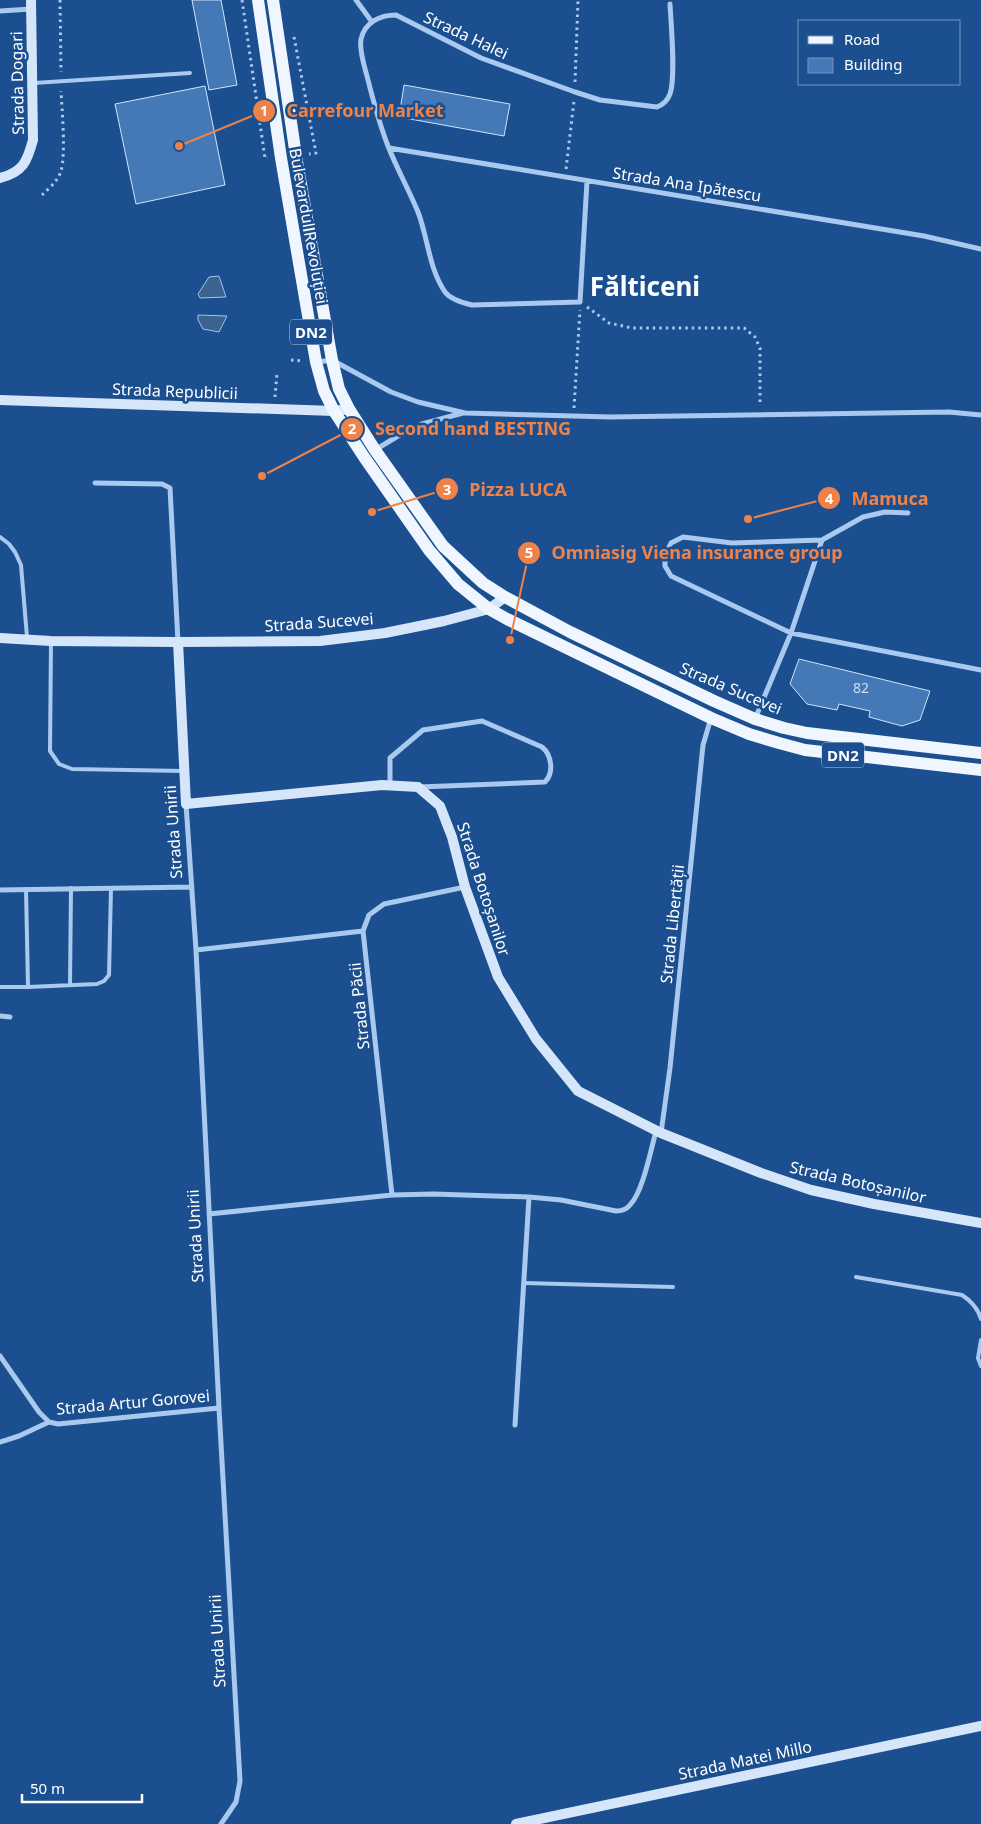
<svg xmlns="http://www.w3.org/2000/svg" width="981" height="1824" font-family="'Noto Sans',sans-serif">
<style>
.water{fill:#3c6290;stroke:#9cc4f0}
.building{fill:#4478b7;stroke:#cfe3fa}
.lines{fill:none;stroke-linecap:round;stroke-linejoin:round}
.path{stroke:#a9c9ee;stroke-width:3;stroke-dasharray:2.5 4;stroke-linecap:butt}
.lane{stroke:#a9c9ee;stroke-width:4}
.street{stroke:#a9c9ee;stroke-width:5}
.secondary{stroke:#d6e6fa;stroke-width:10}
.primary{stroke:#f0f6ff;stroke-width:12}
.labels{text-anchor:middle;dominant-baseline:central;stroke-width:5;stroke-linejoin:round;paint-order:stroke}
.number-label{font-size:14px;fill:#d0dded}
.shield{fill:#1b4f8f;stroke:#bbcadd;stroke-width:1}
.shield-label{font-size:15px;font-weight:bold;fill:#fff}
.street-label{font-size:16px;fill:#fff;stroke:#1b4f8f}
.town-label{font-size:26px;font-weight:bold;fill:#fff;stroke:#1b4f8f}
.leader{fill:none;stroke:#ee8249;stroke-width:2}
.callout-dot{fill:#ee8249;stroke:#1b4f8f;stroke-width:2}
.mark-label{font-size:15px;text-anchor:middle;font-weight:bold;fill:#fff}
.callout-label{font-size:18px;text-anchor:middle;font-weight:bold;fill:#ee8249;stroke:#1b4f8f;stroke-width:5;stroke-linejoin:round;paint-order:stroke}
</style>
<rect width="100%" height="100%" fill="#1b4f8f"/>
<path class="water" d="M219,276L226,297L200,298L198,294L209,277Z
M198,315L227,316L219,332L203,329L198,320Z"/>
<path class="building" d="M192,0H221L237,85L209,90Z
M404,85L510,104L504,136L399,117Z
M205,86L225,185L136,204L115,104Z
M799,659L930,691L920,720L902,726L869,717L870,711L839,704L837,710L807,704L790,684Z"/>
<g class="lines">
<path class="path" d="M60,0L61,72
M242,0L265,158H268
M294,37L316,153L309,154
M575,82L578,0
M566,169L574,101
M42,195C49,188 58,181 61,171C66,154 62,110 61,91
M587,307L609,323L632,328H744L755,337L760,348V406
M291,360L303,361
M275,397L277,373
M574,408L580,310"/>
<path class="lane" d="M34,83L190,73
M0,537L9,544L15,552L21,565L27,637
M51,642L50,751L59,764L72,769L184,771
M26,889L28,987L97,984L104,981L109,975L111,888
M70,985L71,888
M0,987H28
M856,1277L962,1295C971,1301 978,1308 981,1319
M524,1283L673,1287
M981,1340L978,1358L981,1366"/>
<path class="street" d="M356,0L372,22
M0,11L31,9
M389,148L924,236L981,249
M587,181L580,302L472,305C463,303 451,300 445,292C429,269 428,238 418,212C409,190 397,169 388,146C379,123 373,100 367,76C364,65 359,50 361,39C365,22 380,15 396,15L481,58L575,92L600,100L657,107C664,104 667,101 670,94C676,77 671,24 670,4
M318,362L332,360L391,392L418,402L465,413L610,417L949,412L981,415
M375,450L398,436L422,424L463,413
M95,483L162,484L170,488L178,642
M908,513L885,512L863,517L822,540L732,543L683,537L671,543L665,555V566L671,576L791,633L981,670
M755,719L791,633L822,540
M390,785V758L423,730L482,721L542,747C552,755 554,773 545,782L419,787
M186,804L196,950L219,1408L240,1781L236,1802L221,1824
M0,890L192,887
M196,950L363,931
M0,1016L10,1017
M661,1133L670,1068L703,745L711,718
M392,1195L363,931L369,915L384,904L465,887
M209,1214L392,1195L433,1194L529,1197L561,1200L616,1211C622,1211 626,1210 630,1205C643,1192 651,1149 656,1131
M0,1356L39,1412L49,1422L58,1424L219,1408
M515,1425L529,1197
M0,1442L19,1436L49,1422"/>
<path class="secondary" d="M0,178C23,172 27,162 33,140L31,0
M0,400L334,411L349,409
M0,638L51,641L178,642L320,641L385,633L444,621L489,609L505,597
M178,642L186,804L382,785L418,787L440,806L452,837L465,887L498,977L536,1039L578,1091L661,1133L761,1173L811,1190L874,1204L981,1223
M516,1824L981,1726"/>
<path class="primary" d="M258,0L281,158L316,362L324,391L334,411L364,457L429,550L458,584L489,609L507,619L711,718L749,734L779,743L805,750L981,770
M273,0L296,156L332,360L339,389L349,409L375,450L443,546L483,583L505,597L570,632L714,701L755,719L784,728L807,733L981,753"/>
</g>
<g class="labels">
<g class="number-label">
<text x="861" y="687">82</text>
</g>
<g class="shield">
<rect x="290" y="319.5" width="42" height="25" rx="4"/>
<rect x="822" y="742.5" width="42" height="25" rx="4"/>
</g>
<g class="shield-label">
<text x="311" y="332">DN2</text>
<text x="843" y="755">DN2</text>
</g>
<g class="street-label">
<text transform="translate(466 35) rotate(25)">Strada Halei</text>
<text transform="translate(17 83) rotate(-91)">Strada Dogari</text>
<text transform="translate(687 184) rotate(9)">Strada Ana Ipătescu</text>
<text transform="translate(309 226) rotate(80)">Bulevardul Revoluției</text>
<text transform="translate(175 391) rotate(2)">Strada Republicii</text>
<text transform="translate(319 622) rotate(-4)">Strada Sucevei</text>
<text transform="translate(731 688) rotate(23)">Strada Sucevei</text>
<text transform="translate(173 832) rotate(-94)">Strada Unirii</text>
<text transform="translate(484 889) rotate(72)">Strada Botoșanilor</text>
<text transform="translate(672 924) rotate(-84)">Strada Libertății</text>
<text transform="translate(359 1006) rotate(-96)">Strada Păcii</text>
<text transform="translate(858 1182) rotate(13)">Strada Botoșanilor</text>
<text transform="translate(195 1236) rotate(-93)">Strada Unirii</text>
<text transform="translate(133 1402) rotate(-5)">Strada Artur Gorovei</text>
<text transform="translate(217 1641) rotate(-93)">Strada Unirii</text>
<text transform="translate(745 1760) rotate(-12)">Strada Matei Millo</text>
</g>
<g class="town-label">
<text x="645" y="286">Fălticeni</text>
</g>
</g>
<path class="leader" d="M179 146L264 111M262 476L352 429M372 512L447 489M748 519L829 498M510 640L529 553"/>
<g class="callout-dot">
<circle cx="179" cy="146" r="5"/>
<circle cx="262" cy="476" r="5"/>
<circle cx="372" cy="512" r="5"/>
<circle cx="748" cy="519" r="5"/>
<circle cx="510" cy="640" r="5"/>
<circle cx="264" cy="111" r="12"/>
<circle cx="352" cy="429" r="12"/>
<circle cx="447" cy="489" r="12"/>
<circle cx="829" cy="498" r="12"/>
<circle cx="529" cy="553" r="12"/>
</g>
<g class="mark-label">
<text x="264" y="116">1</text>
<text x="352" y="434">2</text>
<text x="447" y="495">3</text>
<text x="829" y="504">4</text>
<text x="529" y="558">5</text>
</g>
<g class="callout-label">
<text x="365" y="117">Carrefour Market</text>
<text x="473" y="435">Second hand BESTING</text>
<text x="518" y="496">Pizza LUCA</text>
<text x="890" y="505">Mamuca</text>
<text x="697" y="559">Omniasig Viena insurance group</text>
</g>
<rect x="798" y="20" width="162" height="65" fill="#1b4f8f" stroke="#7695bc"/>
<rect x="808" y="36" width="25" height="8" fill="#f0f6ff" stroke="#7695bc"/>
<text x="844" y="45" font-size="15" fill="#ffffff">Road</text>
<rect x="808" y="58" width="25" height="15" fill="#4478b7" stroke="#7695bc"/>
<text x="844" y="70" font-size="15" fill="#ffffff">Building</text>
<path d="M22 1794v8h120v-8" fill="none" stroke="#ffffff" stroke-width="2.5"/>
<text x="30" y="1794" font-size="15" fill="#ffffff" stroke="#1b4f8f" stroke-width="4" paint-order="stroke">50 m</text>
</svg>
